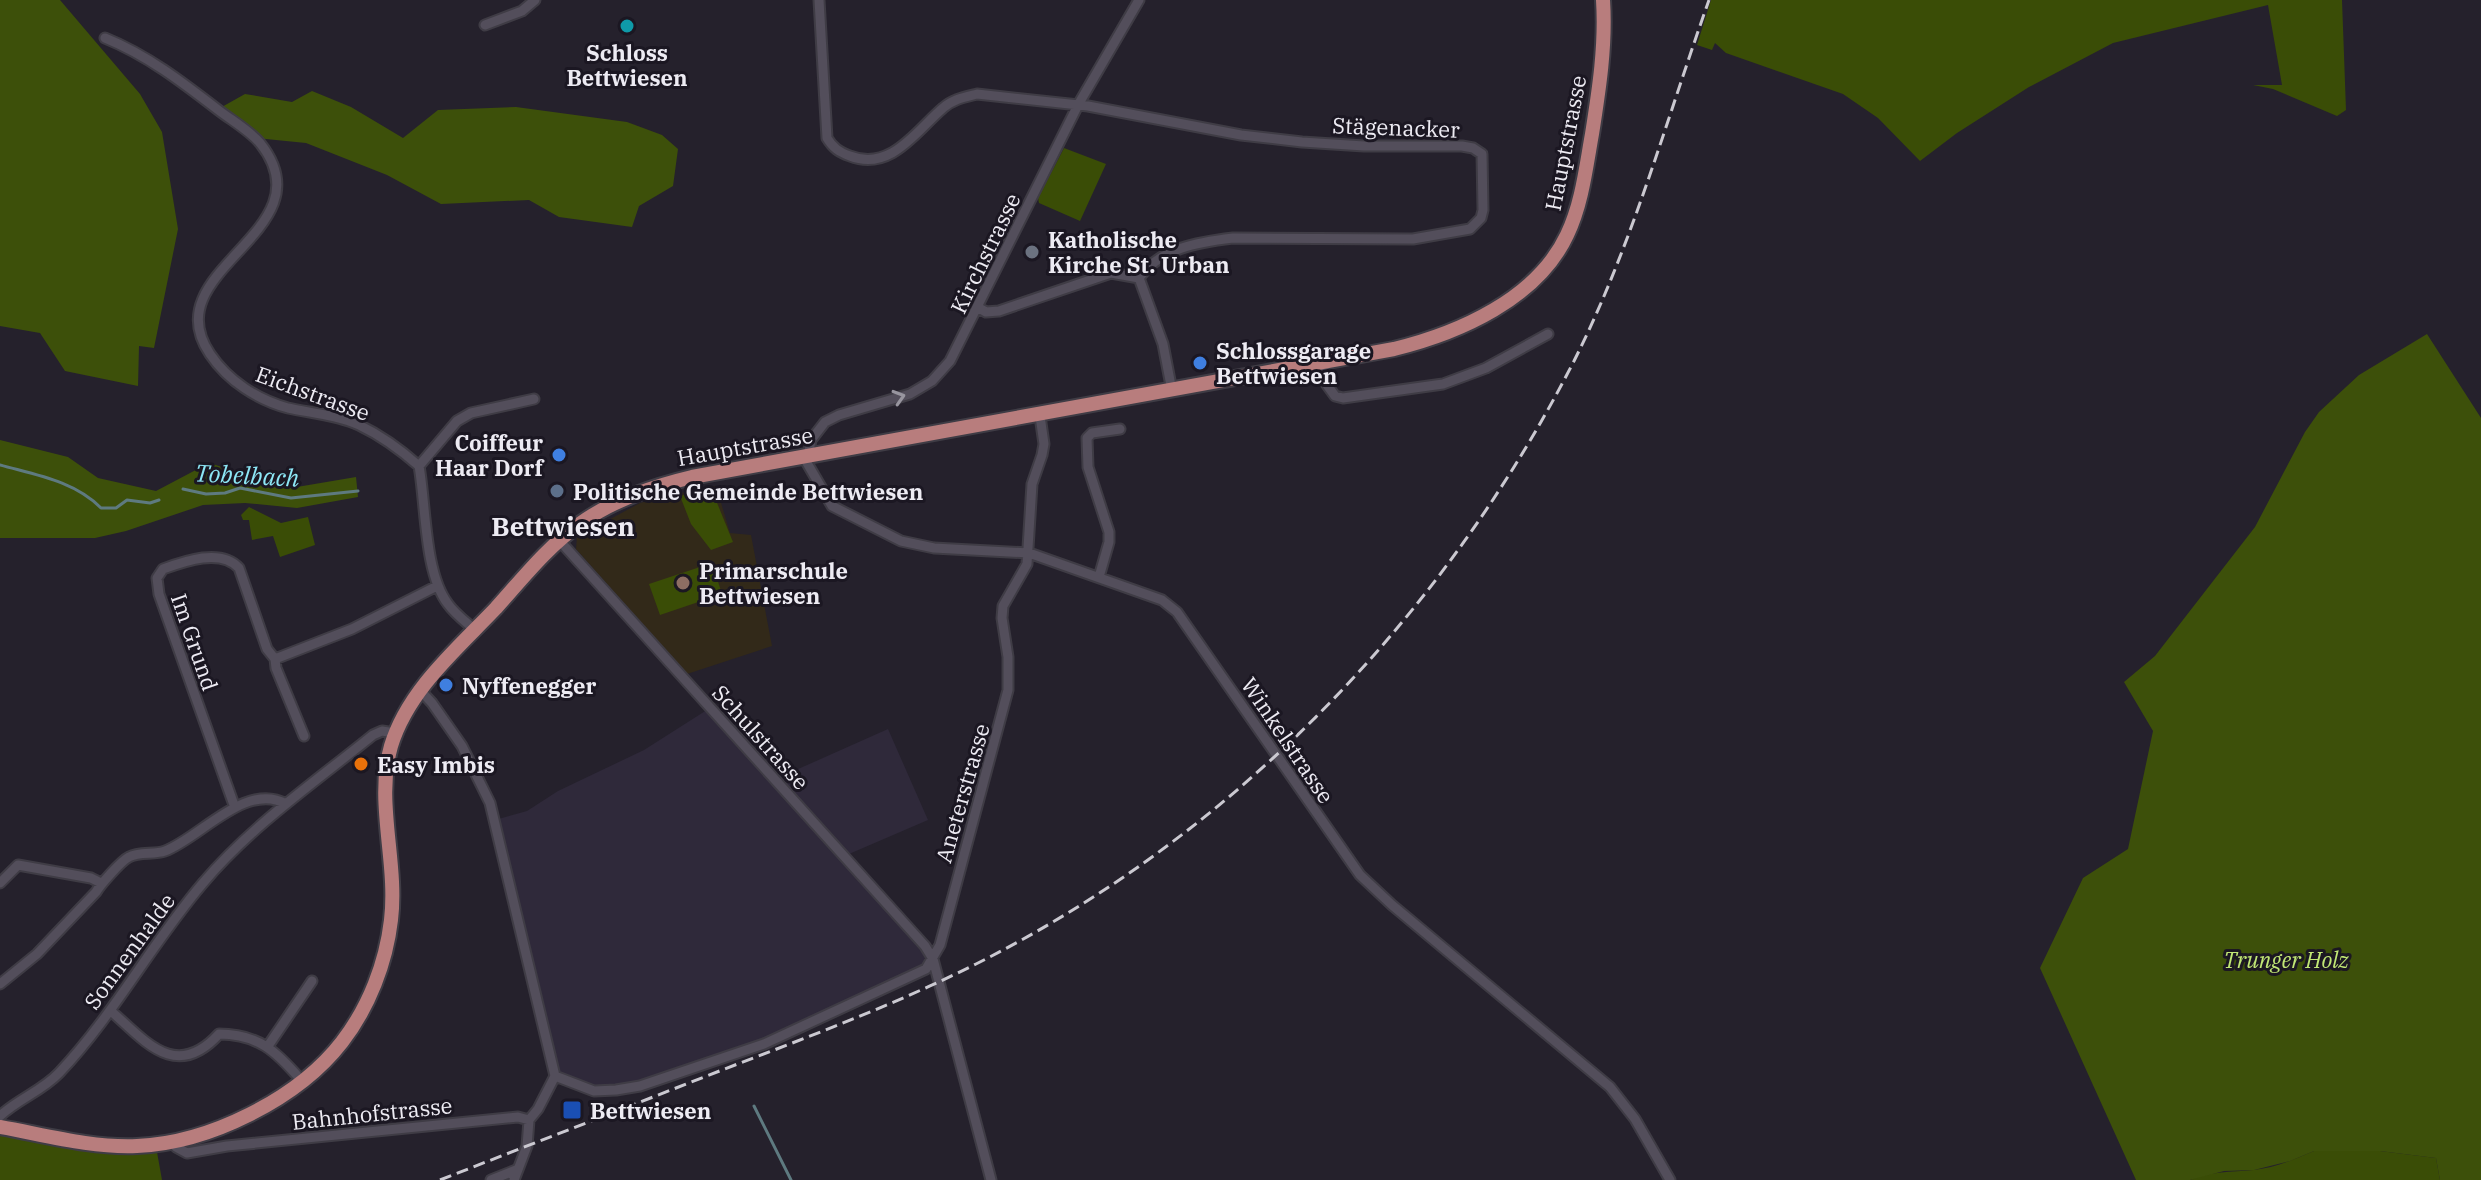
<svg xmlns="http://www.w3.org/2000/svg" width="2481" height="1180" font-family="'IBM Plex Serif',serif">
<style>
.built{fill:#2f293a}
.education{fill:#322919}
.green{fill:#3a4d06}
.forest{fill:#3d500a}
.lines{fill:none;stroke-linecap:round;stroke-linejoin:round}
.stream{stroke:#5e7a80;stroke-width:3}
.street-casing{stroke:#3f3c45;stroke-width:13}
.primary-casing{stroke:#3f3c45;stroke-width:18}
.street{stroke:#534e5b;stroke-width:9}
.primary{stroke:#b87d7d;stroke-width:14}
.rail{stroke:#cbc9d1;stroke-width:3;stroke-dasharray:12 6;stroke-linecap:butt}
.oneway{stroke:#98959f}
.culture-dot{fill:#0f9aa8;stroke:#1b1722;stroke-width:3}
.worship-dot{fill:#6b7280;stroke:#1b1722;stroke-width:3}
.shop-dot{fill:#3f7fe0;stroke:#1b1722;stroke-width:3}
.service-dot{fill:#5c6f8a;stroke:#1b1722;stroke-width:3}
.education-dot{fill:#8d6e63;stroke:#1b1722;stroke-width:3}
.food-dot{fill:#e8710a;stroke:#1b1722;stroke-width:3}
.transit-dot{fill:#1a4fb4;stroke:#1b1722;stroke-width:3}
.labels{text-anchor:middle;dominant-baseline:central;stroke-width:6;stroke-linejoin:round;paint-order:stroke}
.poi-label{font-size:22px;font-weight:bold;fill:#edebf3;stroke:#1b1722;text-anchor:start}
.street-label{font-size:22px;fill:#edebf3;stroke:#1b1722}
.park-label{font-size:22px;font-style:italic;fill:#c1e775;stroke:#1b1722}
.water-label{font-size:24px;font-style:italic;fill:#8de7f6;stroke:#1b1722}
.quarter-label{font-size:26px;font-weight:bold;fill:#edebf3;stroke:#1b1722}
</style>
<rect width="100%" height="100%" fill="#25212c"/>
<path class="built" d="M710,708L933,959L926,969L796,1031L640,1085L603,1092L555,1076L495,820L527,811L558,791L644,750Z
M888,729L928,820L849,854L778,778Z"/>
<path class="education" d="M710,486H716L730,533L751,535L772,646L687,674L576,549L577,537L640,503Z"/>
<path class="green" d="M1711,0H2342L2346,110L2337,116L2273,89L2253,85H2282L2268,5L2113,43L2029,87L1957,133L1920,161L1878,118L1843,94L1726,53L1715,43L1712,50L1697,45Z
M1064,148L1106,164L1080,221L1039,203L1038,198Z
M711,488L733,542L711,550L691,524L680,496Z
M249,507L281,523L308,517L315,545L280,557L273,536L252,540L249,520H243L241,515Z
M712,563L722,594L660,615L649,584Z
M0,1134C51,1145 105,1153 157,1152L162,1180H0Z
M2314,1151H2380L2436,1158L2440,1180H2190C2211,1171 2231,1172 2253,1170C2274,1168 2295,1159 2314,1151Z"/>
<path class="forest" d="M0,0H60L140,94L162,132L178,229L154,348L139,346L138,386L65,371L40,333L0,326Z
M312,91L351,107L403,138L438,110L516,107L627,122L662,135L678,149L673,186L639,206L632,227L559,217L529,200L441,204L387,175L306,143L256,138L220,108L245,94L292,102Z
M2427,334L2481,418V1180H2440L2436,1158L2380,1151H2314L2290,1161L2254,1170L2224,1171L2190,1180H2136L2040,968L2083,878L2128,849L2153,731L2124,682L2155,656L2255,527L2305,432L2319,412L2359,375Z
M0,440L68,457L98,478L156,491L209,463L291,488L356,477L358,497L297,508L245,503L203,505L126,531L95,538H0Z"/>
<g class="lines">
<path class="stream" d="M0,465C36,475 74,481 101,508H116L127,500L150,503L159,500
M183,489L206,494L225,493L240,488L291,498L358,491
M754,1106L791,1180"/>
<g class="street-casing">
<path id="street" d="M819,0L827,138C833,148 839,152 850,156C891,172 917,130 943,108C953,99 965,97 977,94L1088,106L1241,135L1302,142L1364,146H1462L1473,148L1482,154L1483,210L1481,218L1470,229L1413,239L1233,238C1199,242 1160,248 1139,278
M1139,0L1078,105L950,361L932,381L910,394L839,415L825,422L811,440L807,463L832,506L901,541L934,548L1029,553L1162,600L1177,612L1360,875L1392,905L1610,1087L1635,1119L1670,1180
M485,25L522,11L535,0
M105,38C147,55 182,82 217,109C231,120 249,130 260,143C331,232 152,269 210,354C228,381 258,400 288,408C311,413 337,415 359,425C380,435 402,451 419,466C426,504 424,573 448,604C455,614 466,622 475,630
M979,308L986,312L999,311L1111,273L1139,278L1163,344L1172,391
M1323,363L1327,385L1335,396L1343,398L1443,384L1486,368L1548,334
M419,466L457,421L471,413L534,399
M559,540L925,946L933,959L991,1180
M1099,577L1109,542V532L1088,467L1087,438L1092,433L1120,429
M275,659L276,668L304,736
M234,805L159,594L157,578L163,569C185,561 221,548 239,568L267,649L275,659L352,629L437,586
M0,883L18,865L91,878L101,883
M0,984L37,954L96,892C100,885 121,861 129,857C139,851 154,855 165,851C200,838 246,781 286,804
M111,1011C146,1042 176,1081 219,1034C258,1034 276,1051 301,1080
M268,1046L312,981
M555,1076L594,1091L616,1090L640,1086L764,1044L926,969L940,945L1008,690V657L1002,618L1003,606L1027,564L1032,484L1042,455L1044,444L1040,416
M0,1116C18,1099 42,1091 59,1073C114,1015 151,944 203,883C251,826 315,782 373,735L382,731L395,733
M174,1141L176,1147L187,1153L227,1146L518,1117L529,1120L538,1109L555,1076L490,803L462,746L432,703L420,690
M491,1180L516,1170
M514,1180L527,1146L529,1120"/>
</g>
<g class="primary-casing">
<path id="primary" d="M0,1127C45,1135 91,1148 137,1146C209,1143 298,1099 342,1042C369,1007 386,963 391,920C398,862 375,802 391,746C408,690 457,649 496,608C523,578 548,546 581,523C613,500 654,486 692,477L1394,349C1459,333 1537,299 1567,235C1582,204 1586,167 1592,134C1599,90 1606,45 1603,0"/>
</g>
<use href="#street" class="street"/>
<use href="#primary" class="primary"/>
<path class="rail" d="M440,1180C534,1143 628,1107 722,1070C808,1037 894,1005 976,964C1235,834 1443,617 1574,361C1632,246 1666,121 1709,0"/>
</g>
<defs><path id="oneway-chevron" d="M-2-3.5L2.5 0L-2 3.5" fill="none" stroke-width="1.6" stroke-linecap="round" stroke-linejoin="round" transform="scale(2)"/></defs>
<use class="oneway" href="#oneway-chevron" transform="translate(899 397) rotate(-17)"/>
<circle class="culture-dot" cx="627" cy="26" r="8"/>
<circle class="worship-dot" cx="1032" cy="252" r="8"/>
<g class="shop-dot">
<circle cx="1200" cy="363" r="8"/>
<circle cx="559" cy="455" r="8"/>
<circle cx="446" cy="685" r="8"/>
</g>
<circle class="service-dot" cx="557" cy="491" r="8"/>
<circle class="education-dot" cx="683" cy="583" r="8"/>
<circle class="food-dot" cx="361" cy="764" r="8"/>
<rect class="transit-dot" x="562" y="1100" width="20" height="20" rx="4"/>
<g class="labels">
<g class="poi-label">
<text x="627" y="52" text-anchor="middle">Schloss<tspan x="627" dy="25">Bettwiesen</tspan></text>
<text x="1048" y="239">Katholische<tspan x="1048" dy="25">Kirche St. Urban</tspan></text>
<text x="1216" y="350">Schlossgarage<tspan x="1216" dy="25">Bettwiesen</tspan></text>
<text x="543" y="442" text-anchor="end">Coiffeur<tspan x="543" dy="25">Haar Dorf</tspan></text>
<text x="573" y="491">Politische Gemeinde Bettwiesen</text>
<text x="699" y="570">Primarschule<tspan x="699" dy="25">Bettwiesen</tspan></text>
<text x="462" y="685">Nyffenegger</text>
<text x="377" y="764">Easy Imbis</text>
<text x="590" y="1110">Bettwiesen</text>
</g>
<g class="street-label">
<text transform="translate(1396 127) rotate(2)">Stägenacker</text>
<text transform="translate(1565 143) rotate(-79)">Hauptstrasse</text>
<text transform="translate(985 253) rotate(-64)">Kirchstrasse</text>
<text transform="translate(313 393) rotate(20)">Eichstrasse</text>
<text transform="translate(745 446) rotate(-10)">Hauptstrasse</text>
<text transform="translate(195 642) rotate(71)">Im Grund</text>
<text transform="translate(761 737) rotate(48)">Schulstrasse</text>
<text transform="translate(1288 740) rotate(56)">Winkelstrasse</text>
<text transform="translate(962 793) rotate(-74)">Aneterstrasse</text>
<text transform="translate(129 951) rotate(-54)">Sonnenhalde</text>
<text transform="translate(372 1113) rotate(-6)">Bahnhofstrasse</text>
</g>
<g class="park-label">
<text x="2286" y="959">Trunger Holz</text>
</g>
<g class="water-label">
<text transform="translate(247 475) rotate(3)">Tobelbach</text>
</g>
<g class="quarter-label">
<text x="563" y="526">Bettwiesen</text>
</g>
</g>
</svg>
